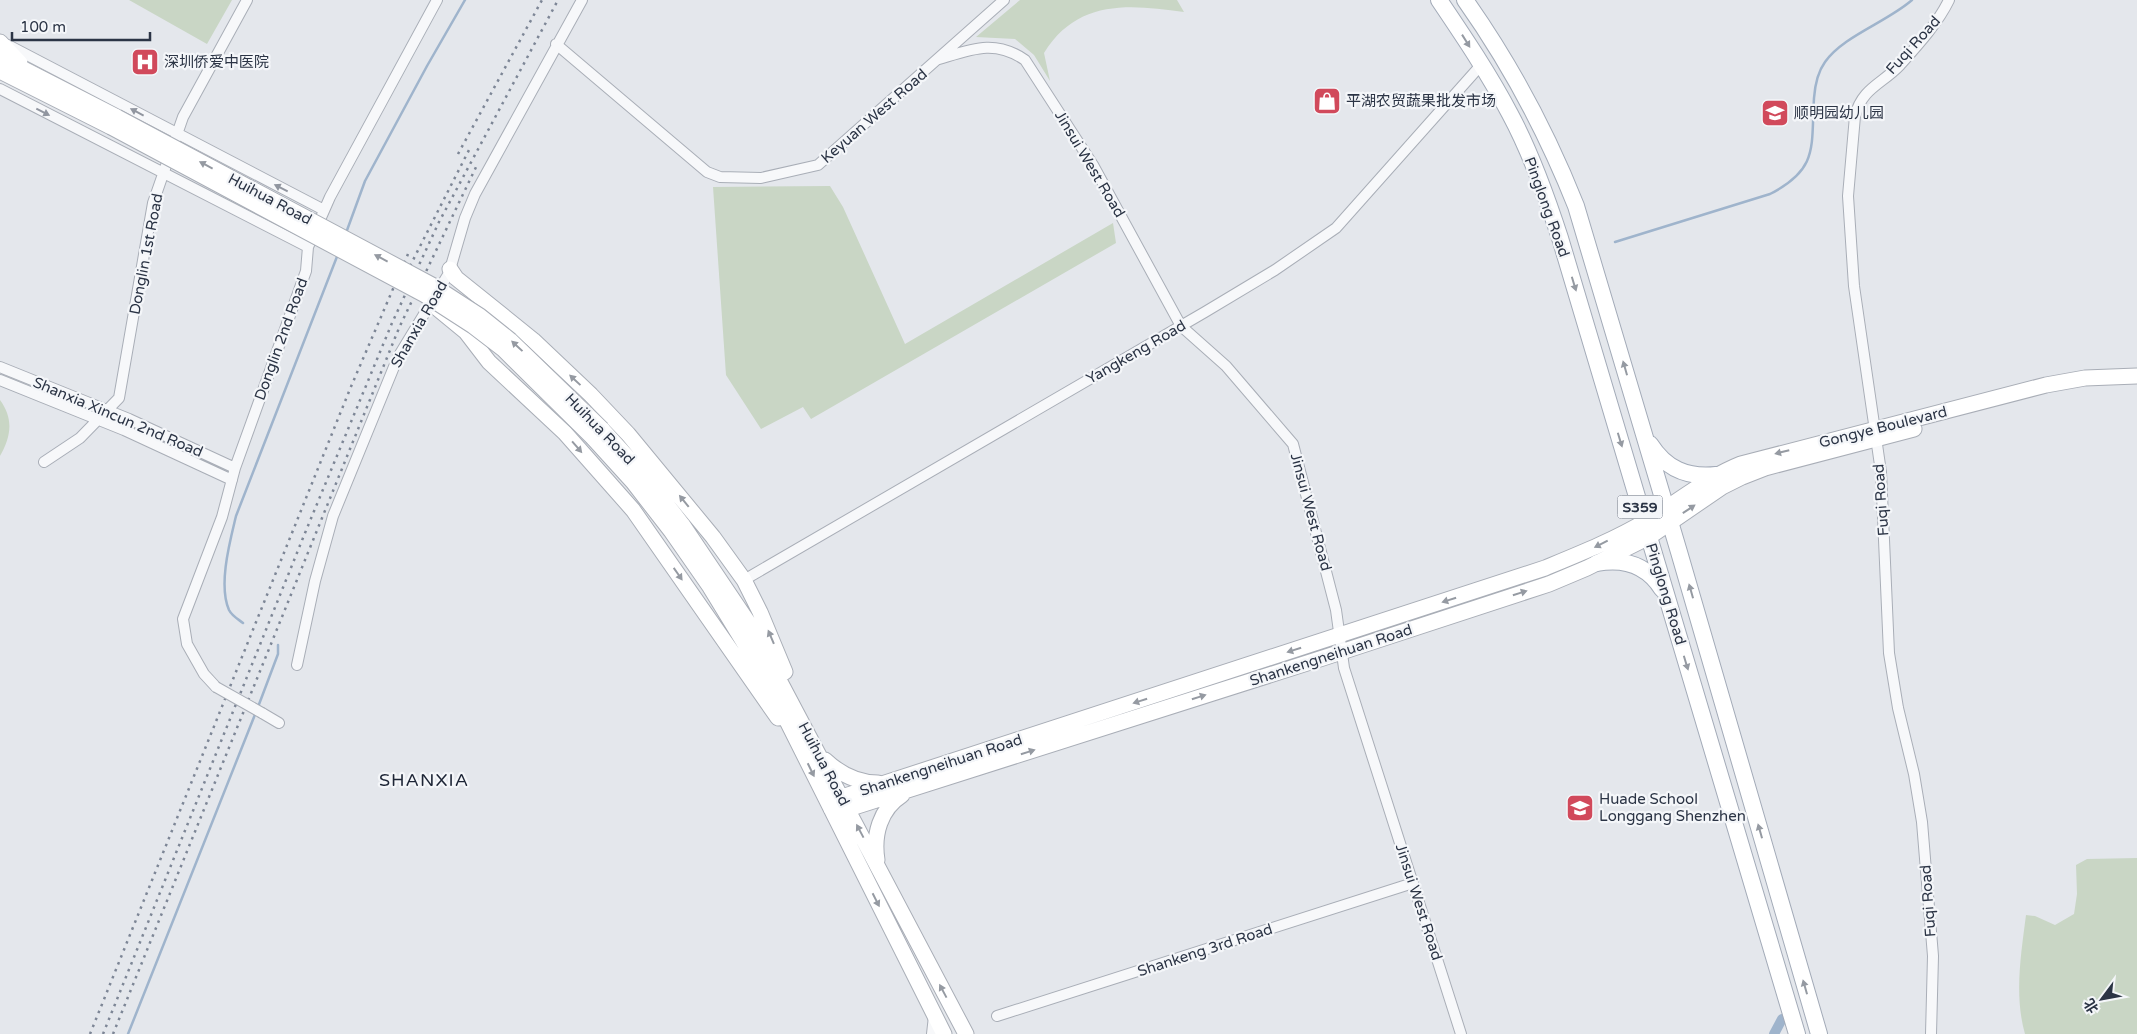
<svg xmlns="http://www.w3.org/2000/svg" width="2137" height="1034" font-family="'Varela Round','Noto Sans SC',sans-serif">
<style>
.green{fill:#c9d6c5}
.lines{fill:none;stroke-linecap:round;stroke-linejoin:round}
.stream{stroke:#9fb4cc;stroke-width:2.5}
.canal{stroke:#9fb4cc;stroke-width:10}
.street-casing{stroke:#a9aeb7;stroke-width:12}
.secondary-casing{stroke:#a9aeb7;stroke-width:17}
.primary-casing{stroke:#a3abb8;stroke-width:18}
.street{stroke:#f7f8fa;stroke-width:10}
.secondary{stroke:#fff;stroke-width:15}
.primary{stroke:#fff;stroke-width:16}
.rail{stroke:#7d8696;stroke-width:2.5;stroke-dasharray:2.5 5;stroke-linecap:butt}
.street-bridge-casing{stroke:#a9aeb7;stroke-width:12;stroke-linecap:butt}
.secondary-bridge-casing{stroke:#a9aeb7;stroke-width:17;stroke-linecap:butt}
.street-bridge{stroke:#f7f8fa;stroke-width:10}
.secondary-bridge{stroke:#fff;stroke-width:15}
.oneway{fill:#959aa2}
.oneway2{fill:#9196a0}
.labels{text-anchor:middle;dominant-baseline:central;stroke-width:4.5;stroke-linejoin:round;paint-order:stroke}
.shield{fill:#f4f6f9;stroke:#676e7b;stroke-width:1}
.shield-label{font-size:14px;font-weight:bold;fill:#2b3445}
.street-label{font-size:15px;fill:#2b3445;stroke:#f4f6f9}
.poi-label{font-size:15px;fill:#2b3445;stroke:#f4f6f9;text-anchor:start}
.quarter-label{font-size:18px;letter-spacing:1px;fill:#1d2536;stroke:#f4f6f9}
</style>
<rect width="100%" height="100%" fill="#e4e7ec"/>
<path class="green" d="M129,0H232L207,44Z
M1020,0H1177L1184,12C1127,4 1077,0 1044,53L1050,81L1034,55L1015,39L976,37Z
M830,186L843,207L905,344L1113,223L1116,243L811,419L803,407L761,429L726,375L713,187Z
M0,400C14,419 11,437 0,456Z
M2137,858V1034H2025C2014,996 2021,954 2026,915L2035,916L2055,925L2074,914L2077,894L2076,865L2087,859Z"/>
<g class="lines">
<path class="stream" d="M346,233L365,181L427,66L465,0
M1615,242L1770,194C1819,169 1811,147 1814,98C1815,85 1817,73 1825,62C1843,36 1887,22 1912,0
M243,623C238,619 232,616 229,610C218,585 230,541 236,516L338,254
M258,707L278,654V645
M128,1034L256,712"/>
<path class="canal" d="M1774,1034L1782,1019"/>
<g class="street-casing">
<path id="street" d="M556,44L707,172L720,177L761,178L818,165L1004,0
M8,45L324,210
M939,59C972,49 995,39 1025,60L1093,165L1181,326L1226,366L1293,444L1336,610L1344,668L1461,1034
M0,89L308,247
M0,367L129,419L235,468
M0,380L124,430L232,480
M44,462L80,438L119,398L153,203L183,117L247,0
M744,580L1205,312L1275,270L1336,228L1481,65
M297,665L315,581L333,516L398,357L449,273L465,218L475,194L582,0
M216,687L204,674L187,644L183,619L222,517L235,468L306,271L308,247L330,197L437,0
M262,713L279,723
M997,1016L1413,883
M932,1034L934,1016
M1931,1034L1933,956L1922,822L1914,774L1898,708L1889,653L1881,472L1854,286L1848,196L1855,116C1862,88 1882,84 1900,65C1917,46 1938,23 1949,0"/>
</g>
<g class="secondary-casing">
<path id="secondary" d="M0,42L20,63
M0,57L117,117
M0,71L111,127
M450,269L456,278L533,340L591,395L628,434L713,537L744,580L760,612L785,672
M438,309L466,332L489,362L565,433L633,510L778,718
M602,429L643,474L682,524L750,625L966,1034
M593,438L633,482L671,531L710,587L765,677L944,1034
M825,760C840,774 857,783 878,783
M831,809L842,797L1545,568C1579,554 1614,540 1646,521C1678,502 1706,478 1741,464L2046,385L2085,378L2137,376
M831,809H848L1323,658L1549,584L1587,568L1649,537L1722,487L1742,477L1765,468L1914,429
M877,860C873,835 880,809 902,795"/>
</g>
<g class="primary-casing">
<path id="primary" d="M1439,0C1464,37 1489,74 1510,114C1531,153 1546,195 1560,238L1797,1034
M1465,0C1511,65 1547,133 1576,206L1679,552L1819,1034
M1650,444C1666,469 1687,478 1716,475
M1597,563C1624,558 1647,565 1662,589"/>
</g>
<use href="#street" class="street"/>
<use href="#secondary" class="secondary"/>
<use href="#primary" class="primary"/>
<path class="rail" d="M458,154L542,0
M410,266L470,148
M90,1034L350,389L408,254
M103,1034L305,533L392,323L439,222L558,0
M113,1034L399,328L477,165"/>
<g class="street-bridge-casing">
<path id="street-bridge" d="M216,687L262,713"/>
</g>
<g class="secondary-bridge-casing">
<path id="secondary-bridge" d="M117,117L432,285L480,316L510,340L602,429
M111,127L425,295L473,326L503,349L593,438"/>
</g>
<use href="#street-bridge" class="street-bridge"/>
<use href="#secondary-bridge" class="secondary-bridge"/>
</g>
<defs><path id="oneway-solid" d="M-6-.8H1V-3.2L6.5 0L1 3.2V.8H-6Z" transform="scale(1.25)"/></defs>
<g class="oneway">
<use href="#oneway-solid" transform="translate(1466 41) rotate(58)"/>
<use href="#oneway-solid" transform="translate(206 165) rotate(-152)"/>
<use href="#oneway-solid" transform="translate(381 258) rotate(-152)"/>
<use href="#oneway-solid" transform="translate(1574 284) rotate(73)"/>
<use href="#oneway-solid" transform="translate(517 346) rotate(-137)"/>
<use href="#oneway-solid" transform="translate(1625 368) rotate(-106)"/>
<use href="#oneway-solid" transform="translate(575 380) rotate(-137)"/>
<use href="#oneway-solid" transform="translate(1620 440) rotate(73)"/>
<use href="#oneway-solid" transform="translate(577 447) rotate(49)"/>
<use href="#oneway-solid" transform="translate(1782 452) rotate(166)"/>
<use href="#oneway-solid" transform="translate(684 501) rotate(-129)"/>
<use href="#oneway-solid" transform="translate(1689 509) rotate(-34)"/>
<use href="#oneway-solid" transform="translate(1601 544) rotate(153)"/>
<use href="#oneway-solid" transform="translate(678 574) rotate(55)"/>
<use href="#oneway-solid" transform="translate(1691 591) rotate(-106)"/>
<use href="#oneway-solid" transform="translate(1520 593) rotate(-18)"/>
<use href="#oneway-solid" transform="translate(1449 600) rotate(162)"/>
<use href="#oneway-solid" transform="translate(771 637) rotate(-113)"/>
<use href="#oneway-solid" transform="translate(1294 650) rotate(162)"/>
<use href="#oneway-solid" transform="translate(1686 663) rotate(73)"/>
<use href="#oneway-solid" transform="translate(1199 697) rotate(-18)"/>
<use href="#oneway-solid" transform="translate(1140 701) rotate(162)"/>
<use href="#oneway-solid" transform="translate(1028 752) rotate(-18)"/>
<use href="#oneway-solid" transform="translate(811 770) rotate(64)"/>
<use href="#oneway-solid" transform="translate(860 831) rotate(-118)"/>
<use href="#oneway-solid" transform="translate(1760 831) rotate(-106)"/>
<use href="#oneway-solid" transform="translate(876 900) rotate(63)"/>
<use href="#oneway-solid" transform="translate(1805 987) rotate(-106)"/>
<use href="#oneway-solid" transform="translate(943 991) rotate(-118)"/>
</g>
<g class="oneway2">
<use href="#oneway-solid" transform="translate(43 112) rotate(27)"/>
<use href="#oneway-solid" transform="translate(137 112) rotate(-152)"/>
<use href="#oneway-solid" transform="translate(281 188) rotate(-153)"/>
</g>
<defs>
<g id="hospital-square" transform="scale(1.4375)"><rect x="-9" y="-9" width="18" height="18" rx="4" fill="#d1495b" stroke="#f4f6f9"/><path d="M-5-5h3v3.5h4V-5h3V5h-3V1.5h-4V5h-3Z" fill="#fff"/></g>
<g id="shop-square" transform="scale(1.4375)"><rect x="-9" y="-9" width="18" height="18" rx="4" fill="#d1495b" stroke="#f4f6f9"/><path d="M-5-2.5h2.3a2.7 3.5 0 0 1 5.4 0H5L5.5 6h-11ZM-1.5-2.5h3a1.5 2.3 0 0 0-3 0Z" fill="#fff"/></g>
<g id="school-square" transform="scale(1.4375)"><rect x="-9" y="-9" width="18" height="18" rx="4" fill="#d1495b" stroke="#f4f6f9"/><path d="M0-5L7-2L0 1L-7-2ZM-4 1L0 2.5L4 1V4Q0 6-4 4Z" fill="#fff"/></g>
</defs>
<g fill-rule="evenodd">
<use href="#hospital-square" x="145" y="62"/>
<use href="#shop-square" x="1327" y="101"/>
<use href="#school-square" x="1775" y="113"/>
<use href="#school-square" x="1580" y="808"/>
</g>
<g class="labels">
<rect class="shield" x="1617.5" y="495.5" width="45" height="23" rx="4"/>
<g class="shield-label">
<text x="1640" y="507">S359</text>
</g>
<g class="street-label">
<text transform="translate(1913 45) rotate(-48)">Fuqi Road</text>
<text transform="translate(874 116) rotate(-41)">Keyuan West Road</text>
<text transform="translate(1090 164) rotate(59)">Jinsui West Road</text>
<text transform="translate(270 199) rotate(28)">Huihua Road</text>
<text transform="translate(1547 207) rotate(70)">Pinglong Road</text>
<text transform="translate(146 254) rotate(-79)">Donglin 1st Road</text>
<text transform="translate(419 324) rotate(-60)">Shanxia Road</text>
<text transform="translate(281 339) rotate(-70)">Donglin 2nd Road</text>
<text transform="translate(1136 352) rotate(-30)">Yangkeng Road</text>
<text transform="translate(118 417) rotate(23)">Shanxia Xincun 2nd Road</text>
<text transform="translate(1883 427) rotate(-14)">Gongye Boulevard</text>
<text transform="translate(600 429) rotate(46)">Huihua Road</text>
<text transform="translate(1881 500) rotate(-94)">Fuqi Road</text>
<text transform="translate(1311 512) rotate(75)">Jinsui West Road</text>
<text transform="translate(1666 594) rotate(73)">Pinglong Road</text>
<text transform="translate(1331 655) rotate(-18)">Shankengneihuan Road</text>
<text transform="translate(824 764) rotate(62)">Huihua Road</text>
<text transform="translate(941 765) rotate(-18)">Shankengneihuan Road</text>
<text transform="translate(1928 901) rotate(-94)">Fuqi Road</text>
<text transform="translate(1419 902) rotate(72)">Jinsui West Road</text>
<text transform="translate(1205 950) rotate(-18)">Shankeng 3rd Road</text>
</g>
<g class="poi-label">
<text x="164" y="62">深圳侨爱中医院</text>
<text x="1346" y="101">平湖农贸蔬果批发市场</text>
<text x="1794" y="113">顺明园幼儿园</text>
<text x="1599" y="799">Huade School<tspan x="1599" dy="17">Longgang Shenzhen</tspan></text>
</g>
<g class="quarter-label">
<text x="424" y="780">SHANXIA</text>
</g>
</g>
<g transform="translate(2102 999) rotate(238)" stroke="#f4f6f9" stroke-width="4" paint-order="stroke">
<path d="M0-4L9 19L0 12L-9 19Z" fill="#2b3445"/>
<text y="-8" font-size="14" font-weight="bold" text-anchor="middle" fill="#2b3445">北</text>
</g>
<path d="M12 32v8h138v-8" fill="none" stroke="#2b3445" stroke-width="2.5"/>
<text x="20" y="32" font-size="15" fill="#2b3445" stroke="#f4f6f9" stroke-width="4" paint-order="stroke">100 m</text>
</svg>
